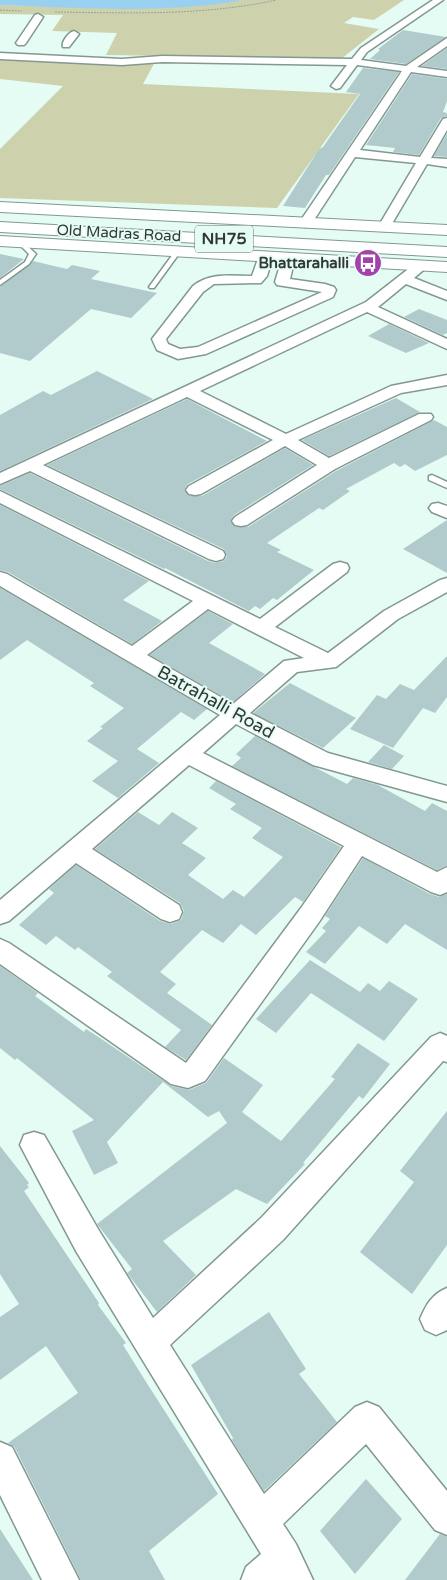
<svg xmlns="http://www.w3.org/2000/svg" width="447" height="1580" font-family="'Varela Round',sans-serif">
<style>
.green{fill:#ced2ac}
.water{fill:#9ad0ef}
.building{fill:#b1cacc}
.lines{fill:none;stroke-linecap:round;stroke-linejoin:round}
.service-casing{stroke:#829891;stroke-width:3}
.minor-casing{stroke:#829891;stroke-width:3}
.primary-casing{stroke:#829891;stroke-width:2}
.trunk-casing{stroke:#829891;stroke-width:2}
.path{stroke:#94a59f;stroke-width:1;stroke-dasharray:2 1;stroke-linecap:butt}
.service{fill:#fff;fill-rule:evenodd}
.minor{fill:#fff;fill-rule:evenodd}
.primary{fill:#fff;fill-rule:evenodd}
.trunk{fill:#fff;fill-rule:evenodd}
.labels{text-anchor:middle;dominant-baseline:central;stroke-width:4;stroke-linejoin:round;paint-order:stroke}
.far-street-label{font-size:15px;fill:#303936;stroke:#e5fcf4}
.far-poi-label{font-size:15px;font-weight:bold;fill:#303936;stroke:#e5fcf4;text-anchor:end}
.shield{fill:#e5fcf4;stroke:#66746f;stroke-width:1}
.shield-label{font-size:16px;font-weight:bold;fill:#303936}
.street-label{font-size:18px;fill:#303936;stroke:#e5fcf4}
</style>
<rect width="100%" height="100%" fill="#e5fcf4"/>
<path class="green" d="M244,0H404L374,20L353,17L344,23L379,29L341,59L106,55L117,33L52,31L63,15L0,14V5L145,8Z
M0,55L155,62L143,84L359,94L277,208L0,198V149L63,86L0,79Z"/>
<path class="water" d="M0,0H244C169,14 77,8 0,5Z"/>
<path class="building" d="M403,30L446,37L406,64L370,59L380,50L378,49Z
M447,48V69L422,66Z
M363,68L399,72L329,175H326L305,208L283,206L319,149L323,147L360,94L346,92Z
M412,74L447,79V101L443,112L447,113V116L441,118L419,155L393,152L395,148L366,145Z
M447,134V157L434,156Z
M0,254L24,259L0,278Z
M33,261L67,269L72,265L100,271L91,279L157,293L131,318L91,309L30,361L0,353V287Z
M419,309L447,320V333L443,335L404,317Z
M389,324L429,343L406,353L368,336Z
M97,371L153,399L0,471V415L43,391L51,395Z
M396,398L420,412L329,456L302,440Z
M187,399L267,441L188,484L184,490L189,496H202L285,448L313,465L234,515L230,521L235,527H248L336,471L434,420L447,427V455L415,471L405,464L400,467L394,463L346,489L350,491L323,510L319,508L267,543L281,550L277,552L314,570L277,600L273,598L260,609L255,606L249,611L165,568L164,569L0,489V486L30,473L208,561L215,563L224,561L227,556L224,549L47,465Z
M0,505L149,581L123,600L162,621L132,644L8,572L0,570Z
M447,520V573L403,549Z
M0,588L207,709L194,720L181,712L137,749L159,763L118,798L92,781L118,761L87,741L103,728L100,727L124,708L90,686L94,683L27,640L0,660Z
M208,611L233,624L209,643L265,674L233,702L150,655Z
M447,656V697L435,713L423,708L393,748L350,729L377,695L386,699L400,684L414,690Z
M290,683L318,698L356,718L323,748L253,713Z
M255,736L347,784L353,778L378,785L425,811L432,803L447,811V865L437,870L232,766L241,758L236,754Z
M384,745L404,756L392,769L368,762Z
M216,781L341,847L303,902L295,897L256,935L241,924L223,943L202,930L160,972L176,984L167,993L212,1025L186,1060L165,1047L181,1030L107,976L112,972L78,947L75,950L56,936L46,945L19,925L54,893L49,889L76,865L160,921L171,924L181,920L184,911L180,903L95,849L138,812L159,825L172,812L198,828L182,843L206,858L188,875L223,899L233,890L244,897L283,857L252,838L262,828L230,809L236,804L209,788Z
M363,858L430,894L439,897L447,894V950L405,924L387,944L359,926L325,964L306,952L326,931L322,928L330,919L325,916Z
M310,960L360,992L368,983L380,991L389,981L418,999L384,1041L311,993L276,1033L256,1019Z
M0,966L38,993L35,996L84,1032L86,1029L97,1036L171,1086L189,1090L206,1083L224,1058L263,1085L242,1112L281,1141L335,1079L331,1077L358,1043L390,1064L363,1099L359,1096L303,1163L305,1164L267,1204L236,1189L163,1241L196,1275L157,1312L127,1273L132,1269L97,1224L227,1123L219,1111L208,1117L163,1082L107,1142L118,1163L94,1175L72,1131L94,1120L17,1058L15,1060L0,1048Z
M447,1111V1245L412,1294L360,1252L414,1182L400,1171Z
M0,1146L29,1183L27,1185L29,1187L24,1191L99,1303L98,1305L126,1343L123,1345L148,1385L218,1494L149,1551L165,1580H81L14,1446L8,1443L78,1393L46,1346L0,1380V1317L19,1304L0,1274Z
M269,1312L306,1369L299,1374L337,1422L264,1491L232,1440L233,1438L191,1365Z
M366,1479L402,1519L355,1574L320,1531Z
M0,1529L33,1580H0Z
M440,1534L447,1537V1580H405Z"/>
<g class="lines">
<g class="service-casing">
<path id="service" d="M18,241H22L36,254L29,264L0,285V280L25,262L29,254L18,243Z
M176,250L181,251L154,288H150L149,287Z
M432,475L447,482V488L429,480V476Z"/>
</g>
<g class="minor-casing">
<path id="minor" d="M433,0H443L367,52L361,60L406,66L447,38V46L417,67L447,71V77L411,72L360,150L420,157L443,119L447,118V130L431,158L447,159V167L427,164L390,227L384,231L378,227L416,163L355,157L310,226L305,227L299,223L402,71L357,65L340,88L336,89L331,86L347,65L162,62L122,65L0,59V53L122,59L162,56L352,59L361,48Z
M38,14L43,17L26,43L24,45H18L16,43L35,15Z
M74,31L79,34L69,47H63C61,42 69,32 74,31Z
M266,252L273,256L267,276L261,283L214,284L203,292L166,339L168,344L180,349L198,347L322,292L277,285L275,282L283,255H293L295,258L290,279L325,284L334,287L336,290L333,297L206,354L178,359L157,350L152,339L193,286C210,272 232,276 252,276L259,256Z
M421,262L428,266L414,278L447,291V300L406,284L378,307L447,339V349L367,312L200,391L286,434L391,386L447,375V385L401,393L298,440L329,458L419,414H431L433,417L431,420L335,469L247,525L241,526L235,525L232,521L235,517L317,465L285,446L201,494L195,495L189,494L186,490L189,486L273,440L187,397L43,465L223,551L225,555L223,559L216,561L209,559L30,471L0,484V473L366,302L416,263Z
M0,491L260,619L333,564L340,562L347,564L349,568L347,572L275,627L328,653L384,611L440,580L447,578V592L398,619L336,667L297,672L250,713L328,753L447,786V802L313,765L236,724L203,753L437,872L447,867V892L440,895L431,892L362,856L319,922L205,1081L188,1088L171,1084L0,964V939L9,943L186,1063L301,908L344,846L189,765L92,849L179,905L182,912L179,919L170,922L161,919L76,863L9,921L0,924V900L220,715L0,586V572L7,574L132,646L193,601L0,503ZM208,609L304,658L284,661L233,704L147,655Z
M438,503L447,506V518L432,512L429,508L432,504Z
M440,1033L447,1036V1062L443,1061L283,1240L170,1345L264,1494L355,1407L367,1402L379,1407L447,1491V1535L435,1530L366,1444L283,1524L296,1544L313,1580H241L246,1567L261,1554L76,1251L20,1145L24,1135L34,1132L44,1135L98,1229L153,1318L261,1218L431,1037Z
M447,1288V1330L436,1335L425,1330L420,1319C426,1305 432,1294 447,1288Z
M0,1442L12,1447L79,1580H42L0,1495Z"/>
</g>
<g class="primary-casing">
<path id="primary" d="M0,202L447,225V235L0,212Z
M0,236L447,262V272L0,246Z"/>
</g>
<g class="trunk-casing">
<path id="trunk" d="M0,222L447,247V257L0,232Z"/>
</g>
<path class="path" d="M0,10L22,11
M55,12C129,13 203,16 276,0"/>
<use href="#service" class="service"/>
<use href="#minor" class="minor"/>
<use href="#primary" class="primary"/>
<use href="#trunk" class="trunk"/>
</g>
<defs>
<g id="bus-disc" transform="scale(1.4375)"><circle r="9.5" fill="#a243ab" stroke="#e5fcf4"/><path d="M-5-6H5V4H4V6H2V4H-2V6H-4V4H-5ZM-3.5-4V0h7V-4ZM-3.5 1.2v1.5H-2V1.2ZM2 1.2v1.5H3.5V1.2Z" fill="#fff"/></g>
</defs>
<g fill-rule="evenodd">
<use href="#bus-disc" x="368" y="263"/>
</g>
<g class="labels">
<g class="far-street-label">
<text transform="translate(119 233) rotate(3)">Old Madras Road</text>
</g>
<g class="far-poi-label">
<text x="349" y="263">Bhattarahalli</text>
</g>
<rect class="shield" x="195" y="225.5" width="58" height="27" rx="4"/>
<g class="shield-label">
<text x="224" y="239">NH75</text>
</g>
<g class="street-label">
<text transform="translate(216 702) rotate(29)">Batrahalli Road</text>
</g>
</g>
</svg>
